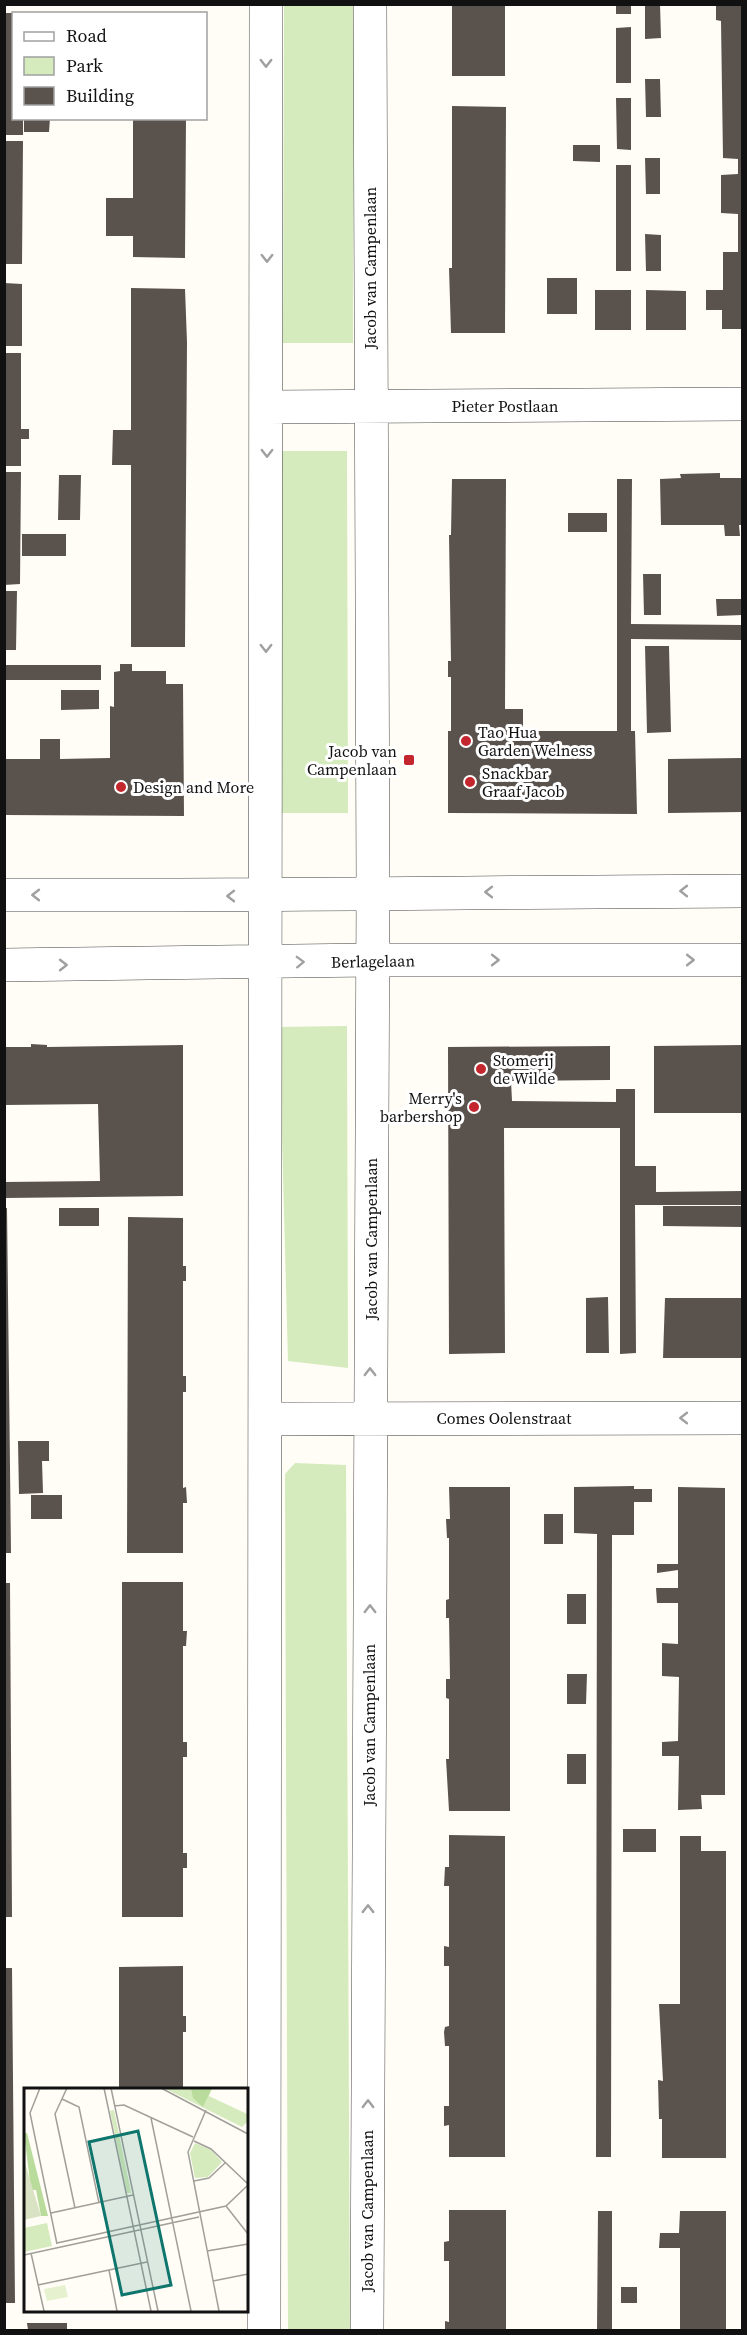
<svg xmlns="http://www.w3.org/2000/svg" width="747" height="2335" font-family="'Source Serif 4',serif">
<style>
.green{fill:#d5ebbd}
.building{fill:#5a524d}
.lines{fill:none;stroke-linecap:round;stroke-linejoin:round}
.minor-casing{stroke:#444;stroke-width:34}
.minor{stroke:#fff;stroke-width:33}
.oneway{stroke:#a0a0a0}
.poi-dot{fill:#c4262e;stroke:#fff;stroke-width:2}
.labels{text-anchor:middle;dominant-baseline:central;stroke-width:6;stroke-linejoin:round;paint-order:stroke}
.street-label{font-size:16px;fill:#111;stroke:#fff}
.poi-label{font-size:16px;fill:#111;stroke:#fff;text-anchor:start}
.inset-road{fill:none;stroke:#a09f9a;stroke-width:1.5}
.view{fill:#0f766e;fill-opacity:0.15;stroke:#0f766e;stroke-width:3}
.inset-edge{fill:none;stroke:#111;stroke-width:3}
</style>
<rect width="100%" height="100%" fill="#fffdf5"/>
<path class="green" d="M284,5H354L353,343H283Z
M280,451H347L348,813H281Z
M347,1026L348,1368L288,1361L279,1027Z
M295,1463L346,1465L350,2330H288L285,1474Z"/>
<path class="building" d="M452,4H505V76H452Z
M616,4H631V14H616Z
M645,4H660L661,38L645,39Z
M716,4H742V329H722V310H706V290H723V252H738V214L721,213V175L738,174V159L723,158L721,21L716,20Z
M4,13H14V118H23V135H4Z
M631,27V83H616V28Z
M645,79H660L661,117H646Z
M616,98H631V150L617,149Z
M452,106L506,107L505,333H451L449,268H452Z
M24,118H50L49,132H24Z
M133,118H186L185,258L133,257V236H106V198H133Z
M4,141H23L22,264H4Z
M573,145H600V162L573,161Z
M645,158H660V194H646Z
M616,165H631V271H616Z
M645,234L661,235V271H646Z
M547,278H577V314H547Z
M4,283L22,284V346H4Z
M131,288L185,289L187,342L185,647H131V465H112L113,430H131Z
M595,290H631V330H595Z
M646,290L686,291V330H646Z
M4,353H21V429H29V439H21V466H4Z
M4,472H21L20,584L4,585Z
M720,473V478H742V525H739L740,536H725L724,525H661L660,479L681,478L680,474Z
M59,475H81L80,520H58Z
M452,479H506L505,709H523V731H617V479H632L631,624L742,625V640L631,639V731H635L637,814L448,813V731H451V677H448V661H451L449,535H451Z
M568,513H607V532H568Z
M22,534H66V556H22Z
M643,574H661V615H644Z
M4,591H17L16,650H4Z
M716,599H742V615L717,616Z
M645,646H669L671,732L647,733Z
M120,664H132V671H166V684H183L184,816L4,815V759H40V739H60V759L110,758V706L114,707V672L120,671Z
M4,665H101V680H4Z
M61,690H99V709L61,710Z
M742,758V812L668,813V759Z
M31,1044L47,1045V1047L183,1045V1196L4,1198V1182L100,1181L98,1104L4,1105V1047H31Z
M742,1045V1113H654V1046Z
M610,1046V1080L511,1081L512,1101L616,1102V1089H635V1166H656V1192L742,1191V1205H635L636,1353L620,1354V1128H504L505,1353L449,1354L448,1047Z
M663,1206H742V1227L663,1226Z
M4,1208H7L11,1553H4Z
M59,1208H99V1226H59Z
M128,1217L183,1218V1266H186V1281H183V1376H186V1392H183V1488L186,1487L187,1503H183V1553H127Z
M608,1297L609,1353H586V1298Z
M665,1298H742V1358H663Z
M18,1441H49V1461H42L43,1493L19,1494Z
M634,1486V1489H652V1502H634V1535H612L611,2157H596L597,1534L574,1533V1487Z
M449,1487H510V1811H449L446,1759H449V1699L446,1698V1679H450L449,1618H446V1600L449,1599V1538H447L446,1519H450Z
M678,1487L725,1488V1795H701L702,1809L678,1810L679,1756H662V1742L678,1741L679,1677L662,1676V1643L678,1644V1603H657L656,1588H678V1570L657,1573V1564H678Z
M31,1495H62V1519H31Z
M544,1514H563V1544H544Z
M122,1582H183V1631H187L186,1646H183V1742H187V1757H183V1853H187V1868H183V1917H122Z
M4,1583H10L12,1917H4Z
M567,1594H586V1624H567Z
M567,1674H587L586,1704H567Z
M567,1754H586V1784H567Z
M623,1829H656V1852H623Z
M449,1835L505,1836V2157H449V2125L444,2126V2106H449V2046H445L444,2032L445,2027L449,2026V1966H444V1946L449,1947V1886H444L445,1867H449Z
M680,1836H701V1851H726V2158H662V2119H659L658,2080L663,2081L659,2004H680Z
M183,1966V2016H186V2032H183V2089H119V1967Z
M4,1968H12L15,2303H4Z
M449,2210H506V2330H445V2321L449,2322V2261H444V2242L449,2241Z
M598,2211H612V2330H597Z
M680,2211H726V2330H680V2248H659L660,2233H679Z
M621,2287H637V2303H621Z
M27,2323H67V2330H28Z"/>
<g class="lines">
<g class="minor-casing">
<path id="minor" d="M267,407L742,404
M4,895C251,896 496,892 742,891
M4,965L371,960H742
M265,1419L742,1418
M264,2330L266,4
M367,2330L373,893L370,4"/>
</g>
<use href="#minor" class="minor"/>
</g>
<defs><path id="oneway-chevron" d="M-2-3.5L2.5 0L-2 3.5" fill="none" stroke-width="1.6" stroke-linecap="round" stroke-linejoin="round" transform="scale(1.5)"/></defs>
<g class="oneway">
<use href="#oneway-chevron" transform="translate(266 63) rotate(90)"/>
<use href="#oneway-chevron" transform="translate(267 258) rotate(90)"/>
<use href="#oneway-chevron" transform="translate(267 453) rotate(90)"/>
<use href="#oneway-chevron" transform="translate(266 648) rotate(90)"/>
<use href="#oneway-chevron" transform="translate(684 891) rotate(180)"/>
<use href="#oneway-chevron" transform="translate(489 892) rotate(180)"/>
<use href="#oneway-chevron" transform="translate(36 895) rotate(-180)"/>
<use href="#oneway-chevron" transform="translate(231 896) rotate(-180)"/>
<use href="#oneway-chevron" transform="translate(495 960)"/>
<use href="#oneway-chevron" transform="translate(690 960)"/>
<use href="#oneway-chevron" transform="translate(300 962) rotate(-2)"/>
<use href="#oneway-chevron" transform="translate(63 965)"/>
<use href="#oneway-chevron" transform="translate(370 1372) rotate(-90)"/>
<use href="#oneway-chevron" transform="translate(684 1418) rotate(-180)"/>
<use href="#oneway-chevron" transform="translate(370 1609) rotate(-90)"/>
<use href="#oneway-chevron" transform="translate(368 1909) rotate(-90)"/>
<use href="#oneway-chevron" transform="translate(368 2104) rotate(-90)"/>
</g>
<g class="poi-dot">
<circle cx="466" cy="741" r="6"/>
<rect x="403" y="754" width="12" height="12" rx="3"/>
<circle cx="470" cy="782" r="6"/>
<circle cx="121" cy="787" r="6"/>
<circle cx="481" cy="1069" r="6"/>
<circle cx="474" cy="1107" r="6"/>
</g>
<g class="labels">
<g class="street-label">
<text transform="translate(370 268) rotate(-90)">Jacob van Campenlaan</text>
<text x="505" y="406">Pieter Postlaan</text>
<text transform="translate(373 961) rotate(-1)">Berlagelaan</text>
<text transform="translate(371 1239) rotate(-90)">Jacob van Campenlaan</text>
<text x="504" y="1418">Comes Oolenstraat</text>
<text transform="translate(369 1725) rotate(-90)">Jacob van Campenlaan</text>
<text transform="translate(367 2211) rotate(-90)">Jacob van Campenlaan</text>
</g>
<g class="poi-label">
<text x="478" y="732">Tao Hua<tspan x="478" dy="18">Garden Welness</tspan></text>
<text x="397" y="751" text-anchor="end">Jacob van<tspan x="397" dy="18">Campenlaan</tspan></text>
<text x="482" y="773">Snackbar<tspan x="482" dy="18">Graaf Jacob</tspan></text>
<text x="133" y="787">Design and More</text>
<text x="493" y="1060">Stomerij<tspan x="493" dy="18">de Wilde</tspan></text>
<text x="462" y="1098" text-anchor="end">Merry's<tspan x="462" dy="18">barbershop</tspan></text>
</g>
</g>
<g transform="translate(24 2088)">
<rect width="224" height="224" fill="#fffdf5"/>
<path d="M140,0H188L185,8L223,26V34L218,39ZM90,22L107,104V105H103L86,23ZM171,55L187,62L198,74L184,89L171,90L166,65ZM23,135L28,158L0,164V140Z" fill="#d5ebbd"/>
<path d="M167,0H188L179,19L169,10ZM0,45H3L24,128H17L12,102H7Z" fill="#b9dc9c"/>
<path d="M0,72L17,128L0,132Z" fill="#d9e3c4"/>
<path d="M41,197L44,209L23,213L20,201Z" fill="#e6f2cf"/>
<path class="inset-road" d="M16,0L6,25L33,156M43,0L31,26L51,120M80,0L127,223M87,0L134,223M137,0L224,46M38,11L55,19L75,115M90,18L100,17L169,49M182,22L164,64L195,223M127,30L167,223M170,53L187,61L224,96M170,93L185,90L201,75M202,118L224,146M27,125L109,107M33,155L202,118L224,97M183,163L224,156M7,165L20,223M0,167L175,129M85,182L93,223M189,193L224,186M14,197L123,174"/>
<path class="view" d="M114,43L147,197L98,207L65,54Z"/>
<rect width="224" height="224" class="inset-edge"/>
</g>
<rect width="747" height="2335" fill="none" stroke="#111111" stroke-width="12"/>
<rect x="12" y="12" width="195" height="108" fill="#ffffff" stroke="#a0a0a0" stroke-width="1.5"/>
<rect x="24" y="32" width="30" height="9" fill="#ffffff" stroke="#a0a0a0" stroke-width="1.5"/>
<text x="66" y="42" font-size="18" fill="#111111">Road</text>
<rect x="24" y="57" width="30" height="18" fill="#d5ebbd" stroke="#a0a0a0" stroke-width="1.5"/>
<text x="66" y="72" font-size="18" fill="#111111">Park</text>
<rect x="24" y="87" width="30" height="18" fill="#5a524d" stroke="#a0a0a0" stroke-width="1.5"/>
<text x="66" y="102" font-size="18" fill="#111111">Building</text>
</svg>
